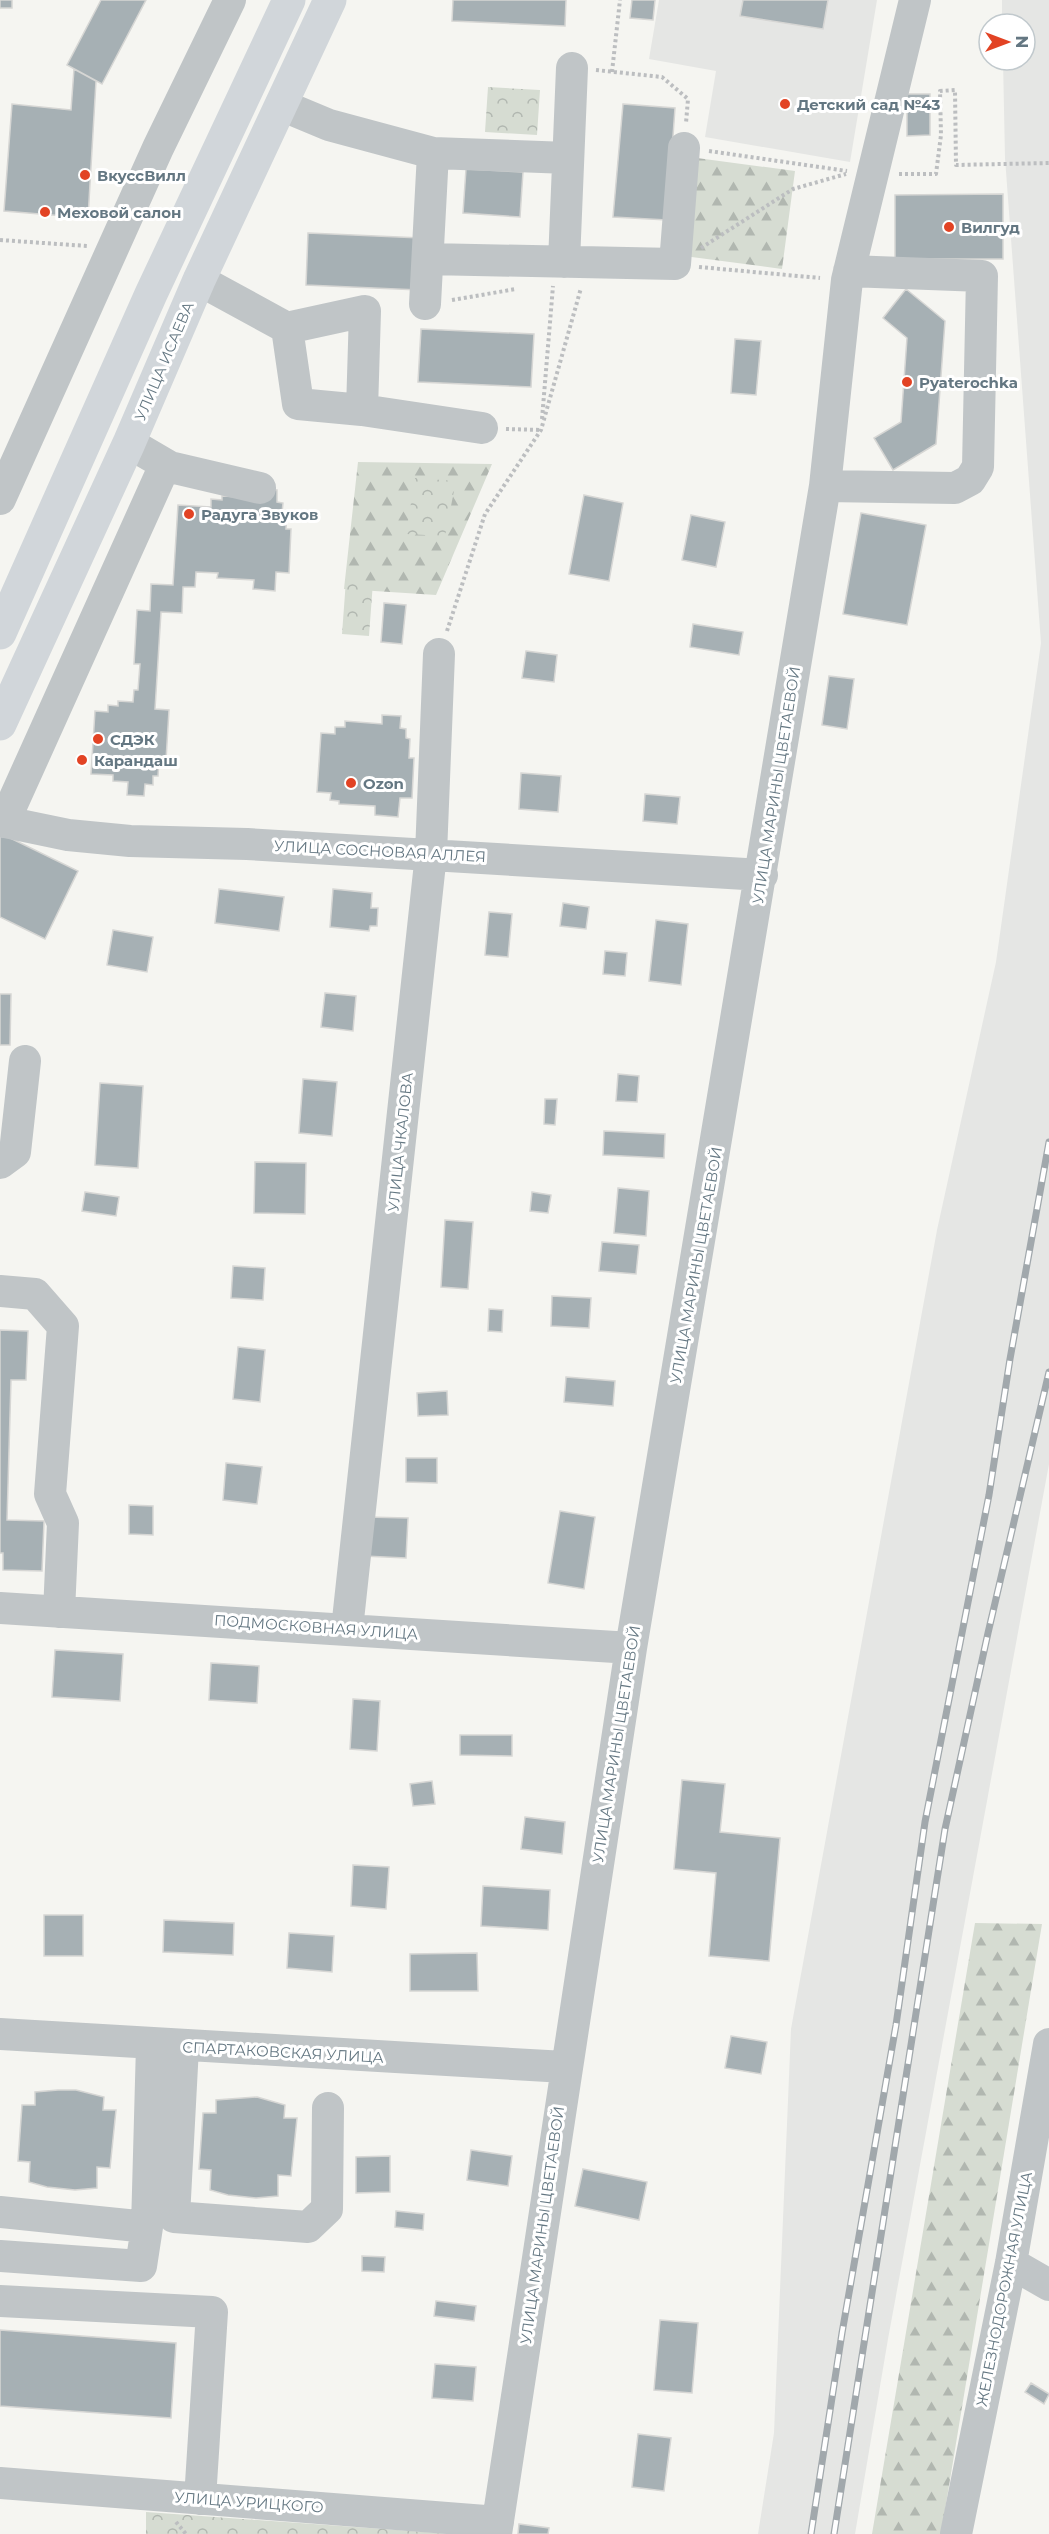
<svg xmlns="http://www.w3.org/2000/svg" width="1049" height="2534" font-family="Montserrat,sans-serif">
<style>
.built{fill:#e5e6e4}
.forest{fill:url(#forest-firs)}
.park{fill:url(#park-crowns)}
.building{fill:#a6b0b4;stroke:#d6d6d4;stroke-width:1.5}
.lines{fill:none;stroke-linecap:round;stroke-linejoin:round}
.path{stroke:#bcbec0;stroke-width:4;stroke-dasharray:3 3;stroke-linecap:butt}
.minor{stroke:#c0c5c7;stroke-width:32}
.major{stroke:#d1d6da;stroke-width:33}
.rail-casing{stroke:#a1a8ac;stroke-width:7}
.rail{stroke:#fff;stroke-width:4.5;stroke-dasharray:14;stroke-linecap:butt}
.poi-dot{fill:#e24324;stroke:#fff;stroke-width:2}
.labels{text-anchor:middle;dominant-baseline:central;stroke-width:6;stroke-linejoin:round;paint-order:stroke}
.poi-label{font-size:15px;font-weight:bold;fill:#647782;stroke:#fff;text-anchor:start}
.street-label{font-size:15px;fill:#647782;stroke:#fff}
</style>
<defs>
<pattern id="forest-firs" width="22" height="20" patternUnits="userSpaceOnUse" patternTransform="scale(1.5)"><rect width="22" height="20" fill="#d6dcd2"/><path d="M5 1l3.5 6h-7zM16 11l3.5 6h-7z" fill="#b1b7b0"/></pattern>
<pattern id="park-crowns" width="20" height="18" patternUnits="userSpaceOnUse" patternTransform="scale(1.5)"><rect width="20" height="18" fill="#d6dcd2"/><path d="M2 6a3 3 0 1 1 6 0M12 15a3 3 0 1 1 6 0" fill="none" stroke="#b1b7b0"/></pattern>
</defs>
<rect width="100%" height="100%" fill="#f5f5f1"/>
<path class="built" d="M659,0H877L850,162L705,137L716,71L649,59Z
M1002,0H1049V1464L888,2339L855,2534H758L774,2433L791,2029L937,1230L996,962L1041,643L1005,158L1003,60H1025V24H1002Z"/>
<path class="forest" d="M697,158L795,171L782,269L684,256Z
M358,462L492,464L436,595L344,589Z
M975,1923L1042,1924L941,2534H872Z"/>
<path class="park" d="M488,87L540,90L537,135L485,132Z
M415,478L456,481L445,536L406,534Z
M346,580L373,582L369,636L342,634Z
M146,2512L174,2514L453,2534H146Z"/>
<path class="building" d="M0,0H12V8H0Z
M101,0H146L102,84L67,65Z
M453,0H566L565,26L452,21Z
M632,0H655L653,20L630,18Z
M743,0H828L823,29L740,16Z
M74,69L96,81L88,218L4,211L12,104L71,110Z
M907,94H930V135L907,136Z
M623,104L675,108L667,220L613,217Z
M466,169L523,172L520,217L463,213Z
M1003,194V259H895V195Z
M308,233L421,238L419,290L306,285Z
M906,289L945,321L936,444L893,470L874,438L901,422L907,338L883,318Z
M421,329L534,334L531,387L418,382Z
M735,339L761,341L756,395L731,393Z
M260,489L277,490V502L283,503L282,513H287L286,529H291L289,573L276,572L275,591L253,589L254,580L217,578L218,573L196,572L195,587H183L182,613L161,612L155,709L169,710L166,760H159L158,776H153V785L145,784L144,796L127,795L128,782L113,781V775L91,774L95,711L108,712V705L118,706V701L133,702L134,690H138L140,664H134L137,610L150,611L151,584L173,585L178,505L211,507V499L222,500V496L259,498Z
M584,495L623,503L609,581L569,574Z
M861,513L926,525L907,625L843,614Z
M691,515L725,522L716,567L682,560Z
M384,603L406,605L402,644L381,642Z
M693,624L743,632L739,655L690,647Z
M526,651L557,655L554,682L522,678Z
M829,676L854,679L847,729L822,725Z
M382,715L401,716L400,728L406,729V738L410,739L409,758H414L412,798H400L398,817L375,815V806L339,804V801L330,800L331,793L317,792L321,733L335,734V727H345V721L382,724Z
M521,773L561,776L558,812L519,809Z
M645,794L680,797L677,824L643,821Z
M2,834L78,871L45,939L0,917V838Z
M219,889L284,897L279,931L215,923Z
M333,889L372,893L371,908H378L377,926H370L369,931L330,927Z
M563,903L589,907L586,929L560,926Z
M489,912L512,914L508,957L485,955Z
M656,920L688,924L681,985L649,981Z
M113,930L153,937L147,972L107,965Z
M605,951L627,953L625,976L603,974Z
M325,993L356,996L353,1031L321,1027Z
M0,994H11L10,1045H0Z
M618,1074L639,1076L637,1102L616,1101Z
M303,1079L337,1082L332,1136L299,1133Z
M100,1083L143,1086L138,1168L95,1165Z
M545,1099H557L555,1125L544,1124Z
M604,1131L665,1134L664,1158L603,1155Z
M255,1162L306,1163L305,1214L254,1213Z
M618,1188L649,1191L646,1236L614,1233Z
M85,1192L119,1197L116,1216L82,1211Z
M532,1192L551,1195L548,1213L530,1211Z
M445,1220L473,1222L468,1289L441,1287Z
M602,1242L639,1245L636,1274L599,1271Z
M233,1266L265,1268L263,1300L231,1298Z
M552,1296L591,1298L589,1328L551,1326Z
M489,1309L503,1310L502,1332L488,1331Z
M0,1330L28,1331L26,1380H11L7,1520L44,1521L42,1571L3,1570V1553H0Z
M238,1347L265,1350L260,1402L233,1399Z
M566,1377L615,1381L613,1406L564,1402Z
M447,1391L448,1415L418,1416L417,1393Z
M406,1458H437V1483L406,1482Z
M226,1463L262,1467L257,1504L223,1500Z
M129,1505L153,1506V1535L129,1534Z
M560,1511L595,1517L584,1589L548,1583Z
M366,1517L408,1518L406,1558L364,1556Z
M55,1650L123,1654L120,1701L52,1697Z
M211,1663L259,1666L257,1703L209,1700Z
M353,1699L380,1701L377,1751L350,1749Z
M460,1735H512V1756L460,1755Z
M682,1780L725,1784L720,1832L780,1838L769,1961L709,1956L716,1873L674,1869Z
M432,1781L435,1804L413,1806L410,1784Z
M525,1817L565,1822L562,1854L521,1849Z
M353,1865L389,1867L386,1909L351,1906Z
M483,1886L550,1890L548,1930L481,1926Z
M44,1915H83V1956H44Z
M164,1920L234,1923L233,1955L163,1952Z
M289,1933L334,1936L332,1972L287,1968Z
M477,1953L478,1991H410V1954Z
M731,2036L767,2042L761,2074L725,2068Z
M58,2090H76L104,2097L103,2110H116L110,2168L97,2167V2188L75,2190L47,2187L29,2182L30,2162L18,2161L22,2105H35V2092Z
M257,2097L285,2105L284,2118H297L291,2176L278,2175V2196L256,2198L228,2195L210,2190L211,2170L199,2169L203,2113H216V2100Z
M471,2150L512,2156L508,2186L467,2180Z
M390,2156V2192L356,2193V2157Z
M583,2169L647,2182L639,2220L575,2206Z
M396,2211L424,2214L423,2230L395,2227Z
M362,2256L385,2257L384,2272L362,2271Z
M436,2301L476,2306L474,2321L434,2316Z
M660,2320L698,2323L692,2393L654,2390Z
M0,2330L176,2343L171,2418L0,2406Z
M435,2364L476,2367L473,2401L432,2398Z
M1031,2383L1049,2394L1044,2404L1025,2392Z
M638,2434L671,2438L664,2491L632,2487Z
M519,2524L549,2528L548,2534H518Z"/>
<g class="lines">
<path class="path" d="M596,70L662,77L688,99L686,123
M612,72L620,0
M709,151L847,171
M899,174H936L941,135L940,91L955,90L956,165L1049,163
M0,240L87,246
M701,248L793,189L846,174
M699,267L820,278
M452,300L516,289
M542,419L553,286
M506,429L541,430
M447,631L485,514L541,430L581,288
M176,2522L186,2534"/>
<path class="minor" d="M281,105L329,125L433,153L425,304
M433,153L568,158
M428,259L675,264L684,148
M564,262L572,68
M199,280L287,328L298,404L362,410L482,428
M287,328L365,311L362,410
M129,443L170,467L260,488
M825,486L955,488L970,480L978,467L982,276L849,271
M0,499L158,148L230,0
M0,821L68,835L130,841L247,844L762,875
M4,822L165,465
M0,1163L15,1152L25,1061
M0,1291L35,1294L63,1326L50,1494L63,1523L59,1612
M0,1608L631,1648
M347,1629L431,854L439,654
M0,2034L565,2067
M183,2047L174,2217L308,2227L327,2209L328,2108
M0,2212L147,2227L152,2045
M0,2256L141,2266L147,2227
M1011,2263L1049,2285
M0,2301L212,2312L200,2499
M0,2483L498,2522
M496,2534L631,1648L825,486L847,280L915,0
M956,2534L1011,2263L1049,2044"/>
<path class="major" d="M0,633L151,294L289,0
M0,724L129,443L199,280L330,0"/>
<g class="rail-casing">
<path id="rail" d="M811,2534L842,2333L896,2025L925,1822L989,1495L1010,1359L1049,1142
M834,2534L945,1829L988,1633L1049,1372"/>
</g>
<use href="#rail" class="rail"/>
</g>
<g class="poi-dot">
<circle cx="785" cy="104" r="6"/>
<circle cx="85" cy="175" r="6"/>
<circle cx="45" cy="212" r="6"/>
<circle cx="949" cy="227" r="6"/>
<circle cx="907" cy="382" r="6"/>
<circle cx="189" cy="514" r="6"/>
<circle cx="98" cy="739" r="6"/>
<circle cx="82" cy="760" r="6"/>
<circle cx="351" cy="783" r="6"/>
</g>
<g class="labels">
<g class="poi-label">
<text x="797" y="104">Детский сад №43</text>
<text x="97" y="175">ВкуссВилл</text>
<text x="57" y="212">Меховой салон</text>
<text x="961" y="227">Вилгуд</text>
<text x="919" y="382">Pyaterochka</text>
<text x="201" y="514">Радуга Звуков</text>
<text x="110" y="739">СДЭК</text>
<text x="94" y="760">Карандаш</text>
<text x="363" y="783">Ozon</text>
</g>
<g class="street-label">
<text transform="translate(164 361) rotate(-67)">УЛИЦА ИСАЕВА</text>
<text transform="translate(776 785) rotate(-81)">УЛИЦА МАРИНЫ ЦВЕТАЕВОЙ</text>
<text transform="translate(380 851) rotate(3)">УЛИЦА СОСНОВАЯ АЛЛЕЯ</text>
<text transform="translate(400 1142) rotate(-84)">УЛИЦА ЧКАЛОВА</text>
<text transform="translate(696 1265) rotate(-80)">УЛИЦА МАРИНЫ ЦВЕТАЕВОЙ</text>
<text transform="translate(316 1627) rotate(4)">ПОДМОСКОВНАЯ УЛИЦА</text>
<text transform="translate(616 1744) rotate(-81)">УЛИЦА МАРИНЫ ЦВЕТАЕВОЙ</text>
<text transform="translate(283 2052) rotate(3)">СПАРТАКОВСКАЯ УЛИЦА</text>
<text transform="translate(542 2225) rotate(-82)">УЛИЦА МАРИНЫ ЦВЕТАЕВОЙ</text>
<text transform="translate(1004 2289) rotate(-79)">ЖЕЛЕЗНОДОРОЖНАЯ УЛИЦА</text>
<text transform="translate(249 2502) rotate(4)">УЛИЦА УРИЦКОГО</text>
</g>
</g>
<g transform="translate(1007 42) rotate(90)"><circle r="28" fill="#ffffff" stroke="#c1c9cd" stroke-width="1.5"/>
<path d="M0-4.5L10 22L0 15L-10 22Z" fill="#e24324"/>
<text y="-9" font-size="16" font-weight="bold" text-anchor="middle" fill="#647782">N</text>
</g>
</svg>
